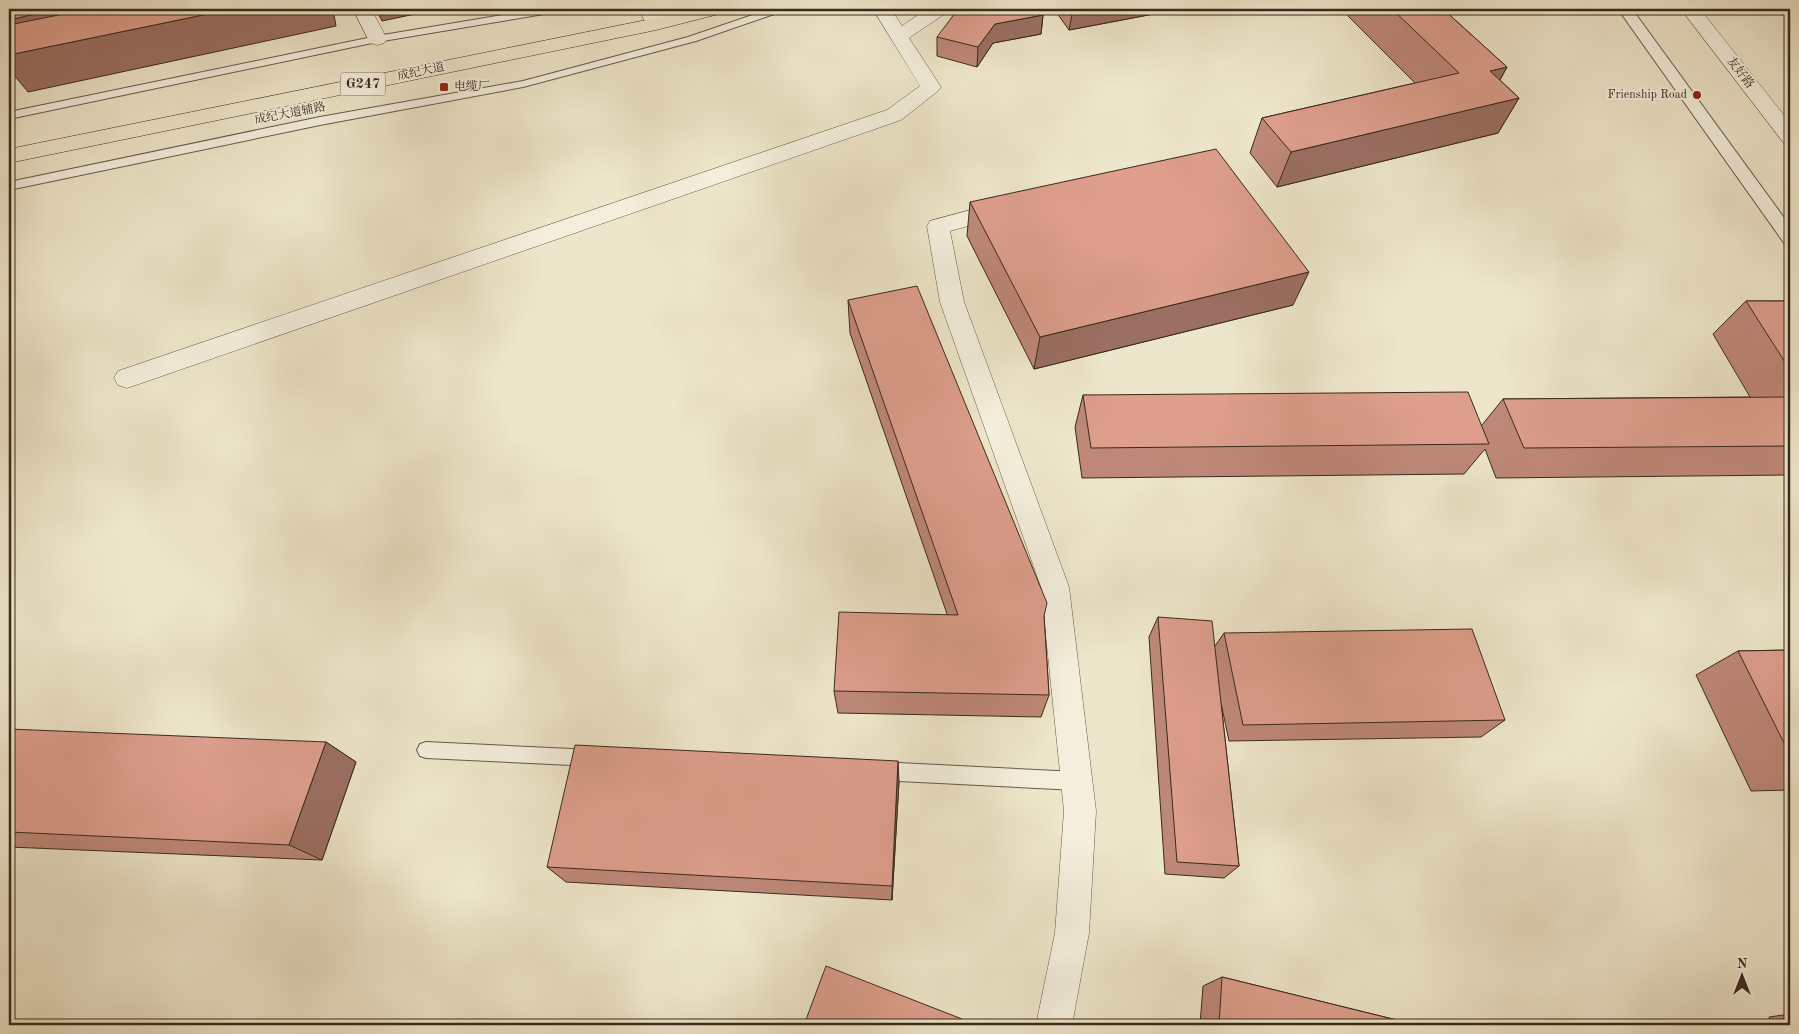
<svg xmlns="http://www.w3.org/2000/svg" width="1799" height="1034" font-family="'Old Standard TT','Noto Serif SC',serif">
<style>
.lines{fill:none;stroke-linecap:round;stroke-linejoin:round}
.service-casing{stroke:#675947;stroke-width:2}
.pedestrian-casing{stroke:#675947;stroke-width:2}
.minor-casing{stroke:#675947;stroke-width:1}
.secondary-casing{stroke:#3a2a1b;stroke-width:1}
.trunk-casing{stroke:#3a2a1b;stroke-width:1}
.service{fill:#f4efdd;fill-rule:evenodd}
.pedestrian{fill:#f4efdd;fill-rule:evenodd}
.minor{fill:#f4efdd;fill-rule:evenodd}
.secondary{fill:#f4efdd;fill-rule:evenodd}
.trunk{fill:#eee6ca;fill-rule:evenodd}
.wall{fill:#be8878;stroke:#3a2a1b}
.shaded-wall{fill:#9b6f62;stroke:#3a2a1b}
.building{fill:#dd9e8c;stroke:#3a2a1b}
.poi-dot{fill:#8f2418;stroke:#f4efdd;stroke-width:2}
.labels{text-anchor:middle;dominant-baseline:central;stroke-width:4;stroke-linejoin:round;paint-order:stroke}
.far-street-label{font-size:12px;fill:#3a2a1b;stroke:#f4efdd}
.far-poi-label{font-size:12px;fill:#3a2a1b;stroke:#f4efdd;text-anchor:start}
.shield{fill:#f4efdd;stroke:#726555;stroke-width:1}
.shield-label{font-size:14px;font-weight:bold;fill:#3a2a1b}
</style>
<rect width="100%" height="100%" fill="#eee6ca"/>
<filter id="stains"><feTurbulence type="fractalNoise" baseFrequency=".004" numOctaves="4"/><feColorMatrix values="0 0 0 0 .2 0 0 0 0 .09 0 0 0 0 .02 0 0 0 .5 -.17"/></filter>
<radialGradient id="worn" r=".72"><stop offset=".6" stop-color="#630" stop-opacity="0"/><stop offset="1" stop-color="#630" stop-opacity=".3"/></radialGradient>
<g class="lines">
<g class="service-casing">
<path id="service" d="M539,9H561L556,12L377,42L9,119V112L377,36Z
M770,9H784L783,11L696,41L523,87L320,125L9,190V182L320,117L523,81L688,37Z
M426,742L593,750L599,752L602,758L599,764L593,766L426,758L420,756L417,750L420,744Z
M879,762L1077,772L1083,775L1086,781L1083,787L1077,790L879,780L873,777L870,771L873,765Z"/>
</g>
<g class="pedestrian-casing">
<path id="pedestrian" d="M1618,9H1632L1790,226V245L1784,243Z"/>
</g>
<g class="minor-casing">
<path id="minor" d="M353,9H371L387,39L384,43L377,45L370,43Z
M873,9H891L902,26L927,9H948L946,13L909,38L941,87L938,91L901,120L136,385L127,388L118,385L114,378L118,371L887,110L920,86Z
M1681,9H1700L1790,123V144L1783,142Z
M1004,201L1012,204L1015,209L1012,214L950,231L964,302L1069,587L1096,811L1089,933L1072,1025H1036L1055,933L1064,811L1041,587L940,302L927,226L930,221Z"/>
</g>
<g class="secondary-casing">
<path id="secondary" d="M662,9H708L706,13L699,15L651,22L644,20L642,16L644,12Z"/>
</g>
<g class="trunk-casing">
<path id="trunk" d="M695,9H725L723,13L656,30L9,163V149L656,18Z"/>
</g>
<use href="#service" class="service"/>
<use href="#pedestrian" class="pedestrian"/>
<use href="#minor" class="minor"/>
<use href="#secondary" class="secondary"/>
<use href="#trunk" class="trunk"/>
</g>
<path class="wall" d="M1054,9H1180L1069,30Z
M1351,9H1443L1507,67L1500,80L1519,98L1498,133L1277,187L1250,153L1262,118L1415,83L1348,16Z
M1043,15L1041,34L993,43L977,67L937,56V37Z
M970,202L1293,305L1034,369L967,236Z
M848,300L1044,616L1049,695L1041,717L838,713L834,691L947,614L850,333Z
M1746,301H1790V475L1496,478L1485,449L1464,474L1082,478L1075,427L1083,395L1482,425L1503,399L1750,397L1713,334Z
M1158,617L1215,646L1224,633L1505,720L1481,737L1229,741L1221,703L1239,866L1224,878L1165,874L1149,637Z
M1790,650V790L1751,791L1696,675L1738,651Z
M326,742L356,762L322,860L9,847V832Z
M899,781L892,900L566,882L547,867Z
M1222,977L1417,1025H1200L1203,986Z
M1790,1014V1025H1772L1769,1017Z"/>
<path class="shaded-wall" d="M56,9H188L9,32V20Z
M232,9H333L336,26L28,92L9,69V55Z
M376,9H439L382,21Z
M1073,9H1180L1069,30Z
M1043,15L1041,34L993,43L977,67L978,47L995,24Z
M1507,67L1487,103L1490,71Z
M1519,98L1498,133L1277,187L1291,152Z
M1309,272L1293,305L1034,369L1040,337Z
M326,742L356,762L322,860L289,845Z
M898,761L899,781L892,900V886Z"/>
<path class="building" d="M9,9H56L9,20Z
M88,9H232L9,55V25Z
M958,9H1039L1043,15L995,24L978,47L937,37Z
M1392,9H1443L1507,67L1490,71L1519,98L1291,152L1262,118L1459,73Z
M1216,149L1309,272L1040,337L970,202Z
M917,286L1047,603L1044,616L1049,695L834,691L839,612L958,615L848,300Z
M1746,301H1790V370Z
M1468,392L1489,444L1091,448L1083,395Z
M1790,397V446L1524,448L1503,399Z
M1158,617L1212,621L1239,866L1177,862Z
M1472,629L1505,720L1243,725L1224,633Z
M1790,650V755L1738,651Z
M9,729L326,742L289,845L9,832Z
M575,745L898,761L892,886L547,867Z
M826,966L962,1019L961,1025H804Z
M1222,977L1417,1025H1219Z"/>
<g class="poi-dot">
<rect x="439" y="82" width="10" height="10" rx="2.5"/>
<circle cx="1697" cy="95" r="5"/>
</g>
<g class="labels">
<g class="far-street-label">
<text transform="translate(421 72) rotate(-12)">成纪大道</text>
<text transform="translate(1740 73) rotate(52)">友好路</text>
<text transform="translate(290 114) rotate(-11)">成纪大道辅路</text>
</g>
<g class="far-poi-label">
<text x="454" y="87">电缆厂</text>
<text x="1687" y="95" text-anchor="end">Frienship Road</text>
</g>
<rect class="shield" x="340.5" y="72.5" width="45" height="23" rx="4"/>
<g class="shield-label">
<text x="363" y="84">G247</text>
</g>
</g>
<rect width="1799" height="1034" fill="none" stroke="#eee6ca" stroke-width="30"/>
<rect x="10" y="10" width="1779" height="1014" fill="none" stroke="#3a2a1b" stroke-width="2.5"/>
<rect x="15" y="15" width="1769" height="1004" fill="none" stroke="#3a2a1b"/>
<g transform="translate(1742 976)" stroke="#f4efdd" stroke-width="4" paint-order="stroke">
<path d="M0-4L9 19L0 12L-9 19Z" fill="#3a2a1b"/>
<text y="-8" font-size="14" font-weight="bold" text-anchor="middle" fill="#3a2a1b">N</text>
</g>
<rect width="100%" height="100%" filter="url(#stains)"/>
<rect width="100%" height="100%" fill="url(#worn)"/>
</svg>
